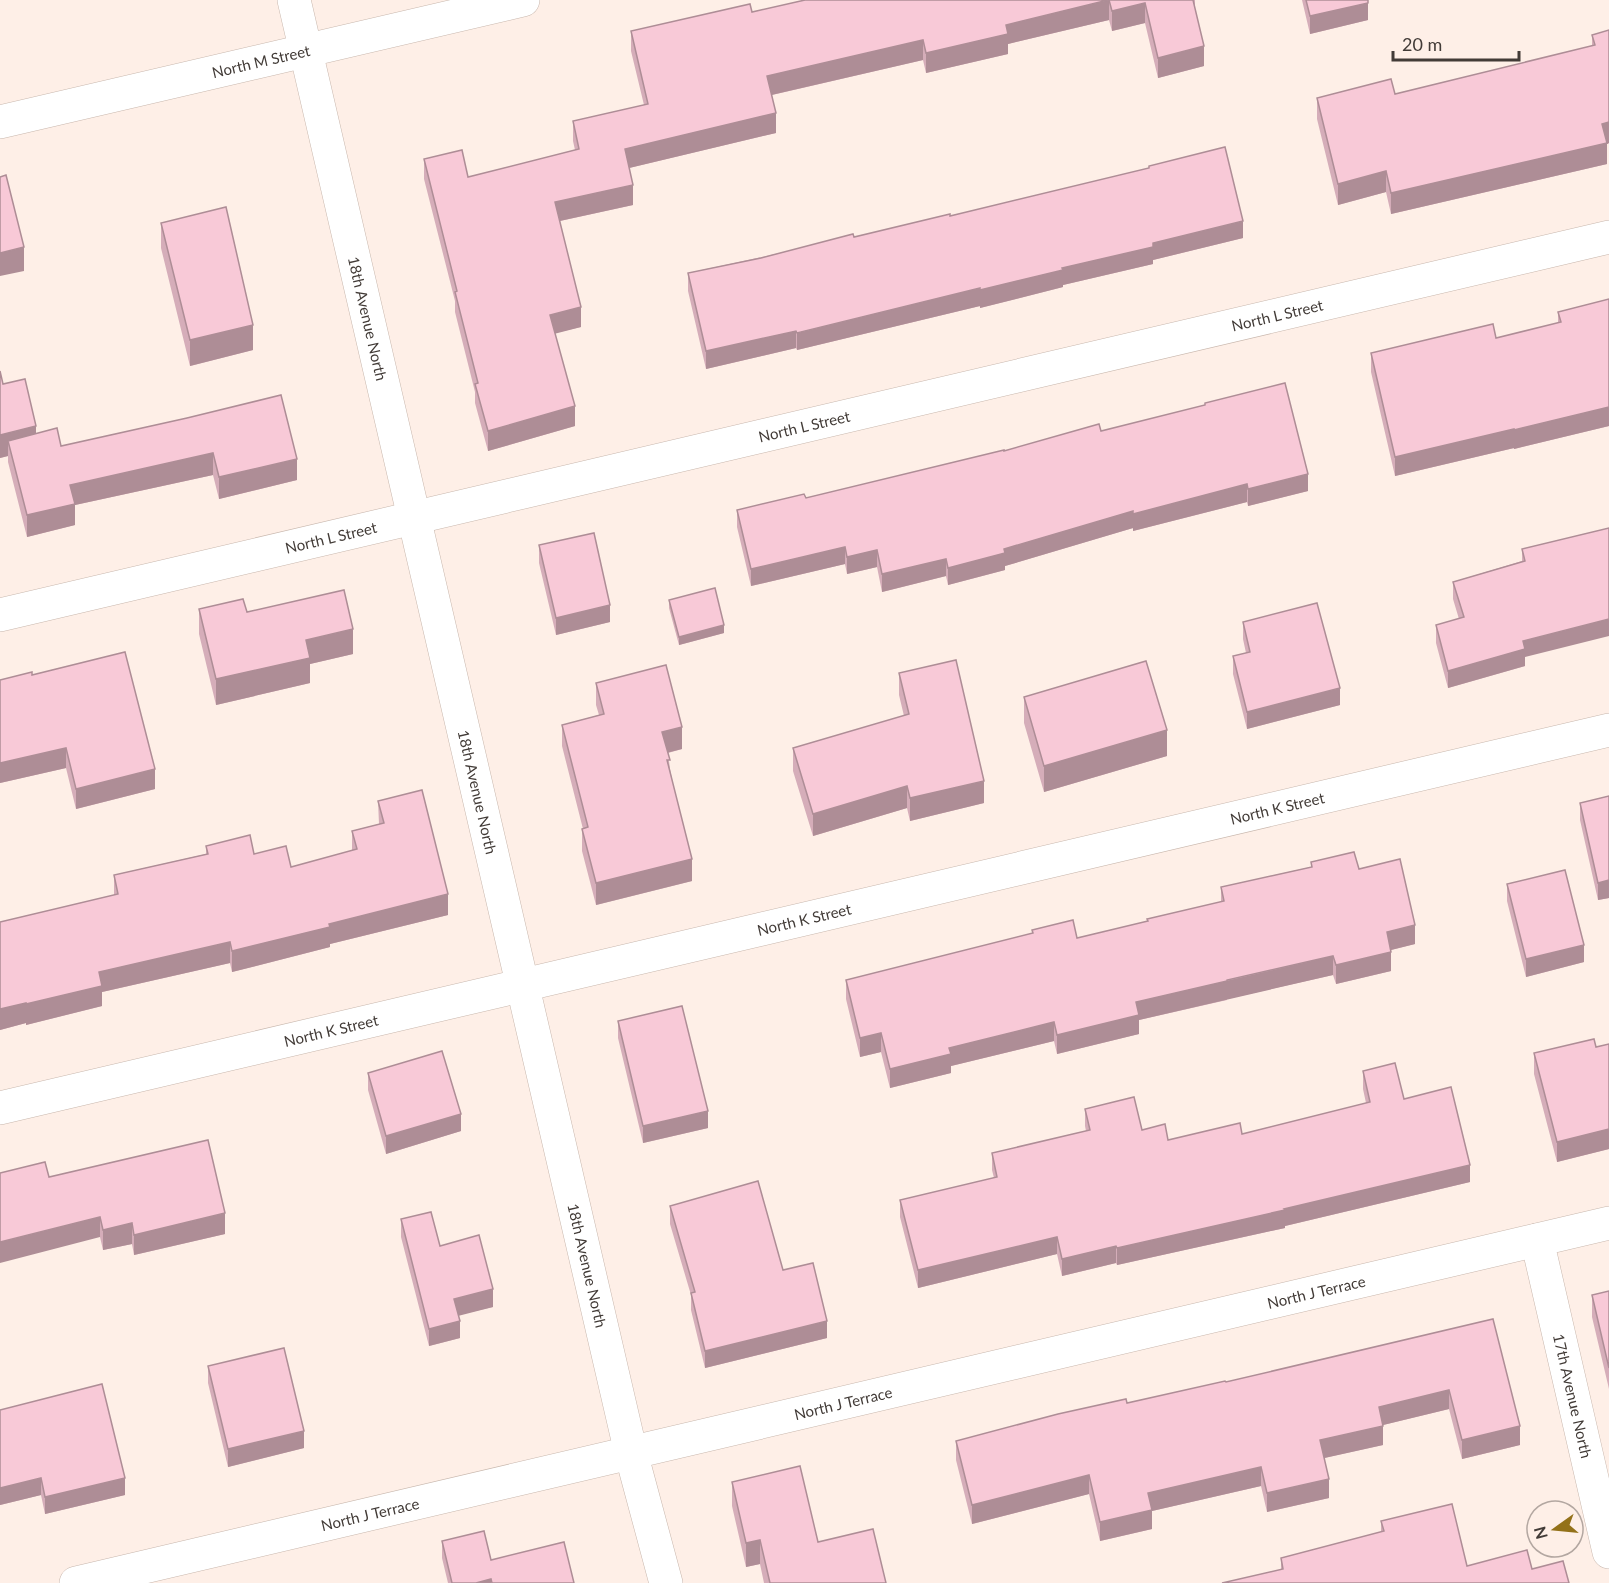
<svg xmlns="http://www.w3.org/2000/svg" width="1609" height="1583" font-family="Lato,sans-serif">
<style>
.lines{fill:none;stroke-linecap:round;stroke-linejoin:round}
.minor-casing{stroke:#c8b7ad;stroke-width:34}
.minor{stroke:#fff;stroke-width:33}
.wall{fill:#d5adb9}
.shaded-wall{fill:#ae8d96}
.building{fill:#f8c9d7;stroke:#ae8d96;stroke-width:1.5}
.labels{text-anchor:middle;dominant-baseline:central;stroke-width:4.5;stroke-linejoin:round;paint-order:stroke}
.street-label{font-size:15px;fill:#423b37;stroke:#feefe7}
</style>
<rect width="100%" height="100%" fill="#feefe7"/>
<g class="lines">
<g class="minor-casing">
<g id="minor">
<path id="s1" d="M294,0L631,1453L666,1583"/>
<path id="s2" d="M0,122L523,0"/>
<path id="s3" d="M0,615L1609,237"/>
<path id="s4" d="M0,1108L1609,730"/>
<path id="s5" d="M1537,1240L1609,1552"/>
<path id="s6" d="M76,1583L1609,1223"/>
</g>
</g>
<use href="#minor" class="minor"/>
</g>
<path class="wall" d="M805,0H1195V8L1204,66L1158,78L1145,23L1112,31L1109,20L1008,44V54L926,73L923,60L772,95L776,133L629,168L633,205L560,221L581,327L555,333L575,426L488,451L475,403V392L455,312V301L424,179V159L468,177L575,150L573,141V121L644,105L631,51V31L752,12Z
M1302,0H1368V20L1310,34Z
M1609,30V143L1607,144V164L1391,214L1386,192L1338,205L1317,119V98L1395,94L1592,46V35Z
M950,216L1243,238L1153,260V264L1063,285V287L980,308V306L797,350L796,348L706,369L688,291V273Z
M161,223L253,350L190,366L161,248Z
M1609,299V426L1514,449V448L1395,476L1371,372V353L1496,338L1558,323V312Z
M0,371L3,384L36,434L61,446L187,418L297,480L219,499L213,475L75,505V525L27,537L8,462V456L0,458Z
M1101,431L1308,491L1248,506L1247,502L1133,531V528L1005,566V570L948,585L946,576L882,592L877,567L847,574L845,564L751,586L737,527V510L806,498L1004,451Z
M1609,528L1525,657V666L1448,688L1436,643V625L1459,619L1453,599V582L1522,561V549Z
M539,545L610,622L556,635L539,563Z
M669,600L724,633L679,645L669,608Z
M199,609L247,612L353,654L310,664V683L216,705L199,634Z
M1243,622L1340,705L1247,729L1233,674V656L1246,653L1243,639Z
M899,673L984,803L910,821L907,808L813,836L793,771V748L904,716L899,695Z
M32,675L155,789L76,809L66,768L0,783V680Z
M596,683L682,749L668,753L670,769L692,881L596,905L582,851V829H583L562,746V725L599,715L596,705Z
M1024,697L1167,756L1044,792L1024,723Z
M1609,796V898L1598,900L1580,820V803Z
M378,801L448,915L330,944V947L232,972L230,963L102,992V1006L26,1025V1023L0,1030V922L114,895V875L206,854V846L254,854L291,867L352,851V831L379,824Z
M1311,862L1359,869L1415,944L1391,950V971L1336,984L1333,975L1227,999V1000L1139,1020V1034L1057,1054L1054,1041L951,1066V1073L890,1088L881,1052L860,1057L846,999V980L1032,934V930L1077,938L1147,922V919L1221,902V887L1311,867Z
M1507,884L1584,962L1526,977L1507,901Z
M618,1021L708,1128L643,1143L618,1038Z
M1609,1044V1149L1557,1162L1534,1074V1053L1596,1047Z
M1363,1071L1404,1099L1470,1182L1285,1226V1228L1117,1265L1116,1263L1062,1276L1057,1254L918,1288L900,1217V1200L994,1178L992,1170V1153L1086,1131L1085,1126V1109L1168,1140L1242,1134L1366,1103L1363,1089Z
M368,1073L461,1131L386,1154L368,1090Z
M49,1177L225,1234L134,1255L132,1244L103,1250L100,1237Z
M670,1206L783,1270L827,1338L705,1368L691,1310V1295L670,1224Z
M401,1219L440,1246L493,1307L458,1315L460,1338L429,1346L401,1237Z
M1609,1291V1389L1592,1317V1295Z
M1493,1319L1520,1445L1462,1459L1449,1409L1383,1425V1445L1324,1458L1329,1498L1267,1512L1261,1486L1152,1511V1529L1100,1541L1089,1494L972,1524L956,1460V1441L1226,1382Z
M208,1366L304,1448L228,1467L208,1383Z
M0,1410L125,1495L45,1514L41,1495L0,1505Z
M732,1482L818,1542L886,1583H764L760,1564L746,1567L732,1506Z
M1381,1521L1467,1566L1532,1569H1281V1558L1381,1532Z
M442,1541L491,1560L574,1583H448L442,1558Z"/>
<path class="shaded-wall" d="M1109,0V20L1008,44V54L926,73V53L1006,25Z
M1145,3V23L1112,31V11Z
M1368,3V20L1310,34V16Z
M923,40V60L767,96V76Z
M1204,46V66L1158,78V58Z
M776,113V133L625,169V149Z
M1609,122V143L1607,144V164L1391,214V193Z
M1386,171V192L1338,205V184Z
M633,185V205L555,222V202Z
M1243,221V238L1153,260V264L1063,285V287L980,308V290L1153,243Z
M24,247V271L0,276V253Z
M980,288V306L797,350V333Z
M581,307V327L550,335V315Z
M253,325V350L190,366V340Z
M796,331V348L706,369V351Z
M575,406V426L488,451V431Z
M1609,407V426L1514,449V430Z
M36,426V449L8,441V456L0,458V435Z
M1514,429V448L1395,476V457Z
M213,453V475L75,505V525L27,537V515L70,485Z
M297,459V480L219,499V477Z
M1308,474V491L1248,506V489Z
M1247,484V502L1133,531V514Z
M1133,511V528L1005,566V570L948,585V568L1004,549Z
M845,547V564L751,586V569Z
M877,550V567L847,574V557Z
M946,559V576L882,592V574Z
M610,605V622L556,635V618Z
M1609,619V636L1525,657V666L1448,688V671L1523,641Z
M724,625V633L679,645V637Z
M353,629V654L310,664V683L216,705V679L306,640Z
M1340,688V705L1247,729V712Z
M682,727V749L662,754V732Z
M1167,730V756L1044,792V766Z
M66,748V768L0,783V763Z
M155,769V789L76,809V789Z
M984,781V803L910,821V798Z
M907,786V808L813,836V814Z
M692,859V881L596,905V883Z
M1609,880V898L1598,900V883Z
M448,894V915L330,944V947L232,972V951L329,924Z
M1415,925V944L1387,951V932Z
M230,942V963L102,992V1006L26,1025V1004L99,972Z
M1584,945V962L1526,977V959Z
M1391,952V971L1336,984V965Z
M1333,956V975L1139,1020V1034L1057,1054V1035L1136,1002Z
M26,1003V1023L0,1030V1009Z
M1054,1022V1041L951,1066V1073L890,1088V1069L949,1048Z
M881,1033V1052L860,1057V1038Z
M708,1111V1128L643,1143V1126Z
M461,1114V1131L386,1154V1136Z
M1609,1129V1149L1557,1162V1142Z
M1470,1165V1182L1285,1226V1228L1117,1265V1248Z
M225,1213V1234L134,1255V1235Z
M100,1217V1237L0,1263V1242Z
M132,1223V1244L103,1250V1230Z
M1057,1237V1254L918,1288V1270Z
M1116,1246V1263L1062,1276V1259Z
M493,1289V1307L454,1317V1299Z
M460,1321V1338L429,1346V1329Z
M827,1321V1338L705,1368V1351Z
M1449,1390V1409L1379,1426V1407Z
M1383,1426V1445L1320,1459V1440Z
M1520,1426V1445L1462,1459V1440Z
M304,1431V1448L228,1467V1449Z
M1261,1467V1486L1152,1511V1529L1100,1541V1522L1148,1493Z
M1089,1475V1494L972,1524V1505Z
M41,1478V1495L0,1505V1488Z
M125,1478V1495L45,1514V1497Z
M1329,1479V1498L1267,1512V1493Z
M760,1540V1564L746,1567V1543Z
M491,1579V1583H476Z"/>
<path class="building" d="M805,0H1108L1006,25L1008,34L926,53L923,40L767,76L776,113L625,149L633,185L555,202L581,307L550,315L575,406L488,431L475,384L478,383L455,292L457,291L424,159L462,150L468,177L579,149L573,121L648,104L631,31L750,4L752,12Z
M1109,0H1193L1204,46L1158,58L1145,3L1112,11Z
M1306,0H1368V3L1310,16Z
M1609,30V122L1602,124L1607,143L1391,193L1386,171L1338,184L1317,98L1391,79L1395,94L1595,45L1592,35Z
M1225,147L1243,221L1153,243V247L1062,268L1063,270L980,290V288L797,333L796,331L706,351L688,273L761,258L853,234L854,237L950,214V216L1149,168V166Z
M6,175L24,247L0,253V177Z
M226,207L253,325L190,340L161,223Z
M1609,299V407L1514,430V429L1395,457L1371,353L1493,324L1496,338L1561,322L1558,312Z
M0,371L3,384L25,379L36,426L0,435Z
M1285,383L1308,474L1248,489L1247,484L1133,514V511L1004,549L1005,553L948,568L946,559L882,574L877,550L847,557L845,547L751,569L737,510L804,494L806,498L1004,450V451L1099,424L1101,431L1205,405V403Z
M281,395L297,459L219,477L213,453L70,485L75,504L27,515L8,441L57,428L61,446L187,418Z
M1609,528V619L1523,641L1525,649L1448,671L1436,625L1464,617L1453,582L1525,561L1522,549Z
M594,533L610,605L556,618L539,545Z
M715,588L724,625L679,637L669,600Z
M344,590L353,629L306,640L310,658L216,679L199,609L243,599L247,612Z
M1317,603L1340,688L1247,712L1233,656L1250,652L1243,622Z
M125,652L155,769L76,789L66,748L0,763V680L32,672V675Z
M956,660L984,781L910,798L907,786L813,814L793,748L909,714L899,673Z
M1146,661L1167,730L1044,766L1024,697Z
M666,665L682,727L662,732L670,760H667L692,859L596,883L582,829L588,827L562,725L604,714L596,683Z
M422,790L448,894L329,924L330,927L232,951L230,942L99,972L102,986L26,1004V1003L0,1009V922L118,894L114,875L208,854L206,846L250,835L254,854L286,846L291,867L357,849L352,831L384,823L378,801Z
M1609,796V880L1598,883L1580,803Z
M1354,852L1359,869L1400,859L1415,925L1387,932L1391,952L1336,965L1333,956L1227,980V981L1136,1002L1139,1015L1057,1035L1054,1022L949,1048L951,1054L890,1069L881,1033L860,1038L846,980L1033,933L1032,930L1073,920L1077,938L1148,921L1147,919L1224,901L1221,887L1312,867L1311,862Z
M1565,870L1584,945L1526,959L1507,884Z
M682,1006L708,1111L643,1126L618,1021Z
M1594,1039L1596,1047L1609,1044V1129L1557,1142L1534,1053Z
M442,1051L461,1114L386,1136L368,1073Z
M1395,1063L1404,1099L1451,1087L1470,1165L1284,1209L1285,1210L1117,1248L1116,1246L1062,1259L1057,1237L918,1270L900,1200L997,1177L992,1153L1090,1130L1085,1109L1134,1097L1142,1130L1165,1124L1168,1140L1240,1123L1242,1134L1370,1102L1363,1071Z
M208,1140L225,1213L134,1235L132,1223L103,1230L100,1217L0,1242V1173L45,1162L49,1177Z
M758,1181L783,1270L813,1263L827,1321L705,1351L691,1293L695,1292L670,1206Z
M431,1212L440,1246L479,1235L493,1289L454,1299L460,1321L429,1329L401,1219Z
M1609,1291V1368L1592,1295Z
M1493,1319L1520,1426L1462,1440L1449,1390L1379,1407L1383,1426L1320,1440L1329,1479L1267,1493L1261,1467L1148,1493L1152,1510L1100,1522L1089,1475L972,1505L956,1441L1058,1414L1126,1399L1127,1403L1225,1381L1226,1382Z
M284,1348L304,1431L228,1449L208,1366Z
M102,1384L125,1478L45,1497L41,1478L0,1488V1410Z
M800,1466L818,1542L873,1529L886,1583H770L760,1540L746,1543L732,1482Z
M1452,1504L1467,1566L1527,1550L1532,1569L1563,1561L1569,1583H1222L1283,1569L1281,1558L1384,1531L1381,1521Z
M484,1531L491,1560L564,1542L574,1583H492L491,1579L476,1583H452L442,1541Z"/>
<g class="labels">
<g class="street-label">
<text stroke="none"><textPath href="#s2" startOffset="268">North M Street</textPath></text>
<text stroke="none"><textPath href="#s3" startOffset="1312">North L Street</textPath></text>
<text stroke="none"><textPath href="#s1" startOffset="327">18th Avenue North</textPath></text>
<text stroke="none"><textPath href="#s3" startOffset="826">North L Street</textPath></text>
<text stroke="none"><textPath href="#s3" startOffset="340">North L Street</textPath></text>
<text stroke="none"><textPath href="#s1" startOffset="813">18th Avenue North</textPath></text>
<text stroke="none"><textPath href="#s4" startOffset="1312">North K Street</textPath></text>
<text stroke="none"><textPath href="#s4" startOffset="826">North K Street</textPath></text>
<text stroke="none"><textPath href="#s4" startOffset="340">North K Street</textPath></text>
<text stroke="none"><textPath href="#s1" startOffset="1299">18th Avenue North</textPath></text>
<text stroke="none"><textPath href="#s6" startOffset="1274">North J Terrace</textPath></text>
<text stroke="none"><textPath href="#s5" startOffset="160">17th Avenue North</textPath></text>
<text stroke="none"><textPath href="#s6" startOffset="788">North J Terrace</textPath></text>
<text stroke="none"><textPath href="#s6" startOffset="302">North J Terrace</textPath></text>
</g>
</g>
<g transform="translate(1555 1529) rotate(255)"><circle r="28" fill="#feefe7" stroke="#b3a7a1" stroke-width="1.5"/>
<path d="M0-4.5L10 22L0 15L-10 22Z" fill="#937119"/>
<text y="-9" font-size="16" font-weight="bold" text-anchor="middle" fill="#423b37">N</text>
</g>
<path d="M1393 51v9h126v-9" fill="none" stroke="#423b37" stroke-width="3"/>
<text x="1402" y="51" font-size="18" fill="#423b37" stroke="#feefe7" stroke-width="4.5" paint-order="stroke">20 m</text>
</svg>
